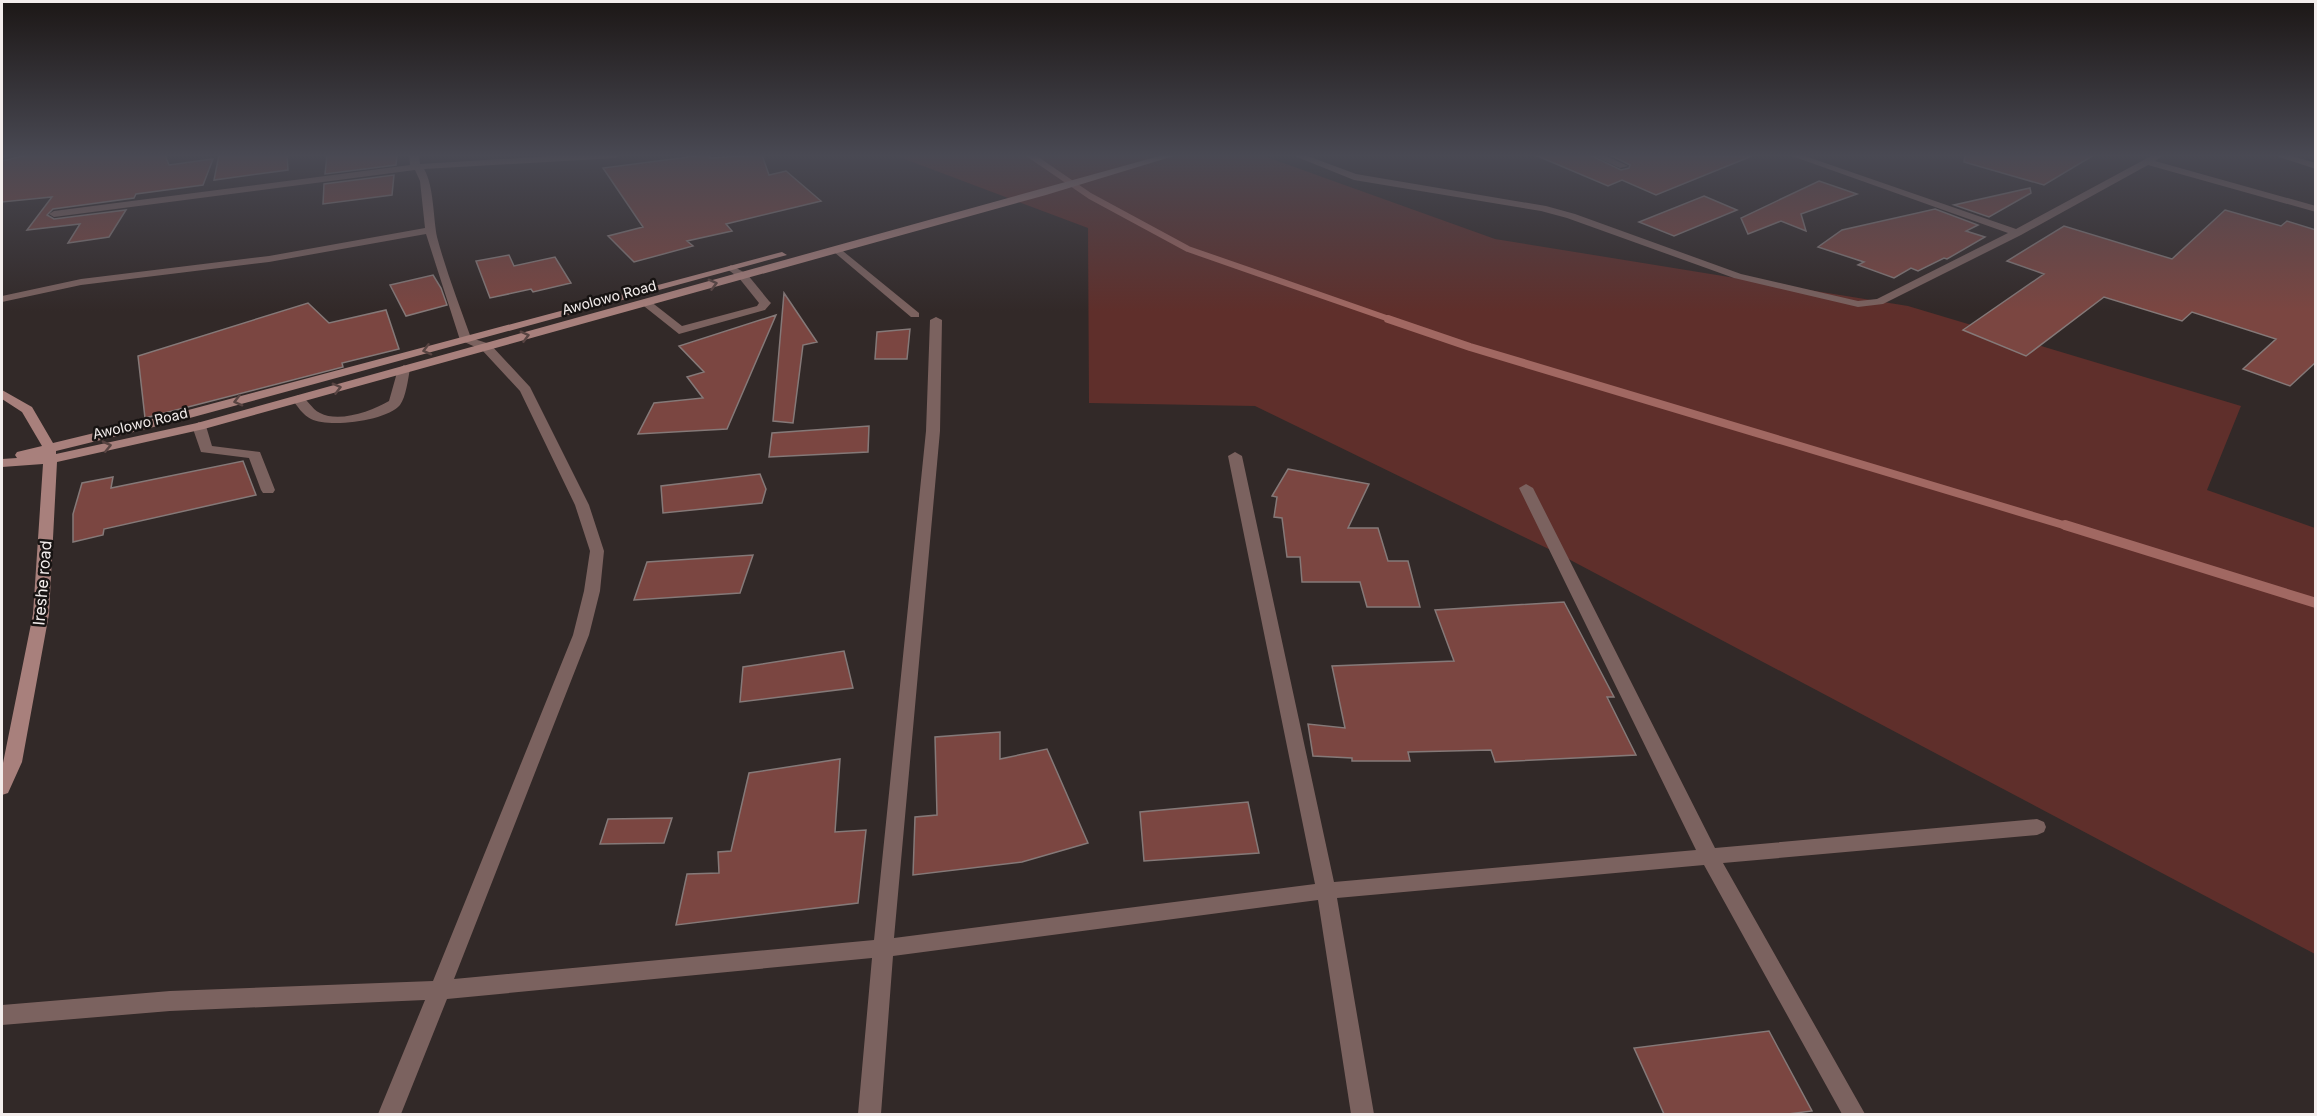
<svg xmlns="http://www.w3.org/2000/svg" width="2317" height="1116" font-family="Inter,sans-serif">
<style>
.green{fill:#5f2f2b}
.lines{fill:none;stroke-linecap:round;stroke-linejoin:round}
.stream-far2{stroke:#a16862;stroke-width:6}
.stream-far1{stroke:#a16862;stroke-width:8}
.stream{stroke:#a16862;stroke-width:10}
.building{fill:#7b4641;stroke:#857978;stroke-width:1.5}
.service{fill:#7b625f;fill-rule:evenodd}
.minor{fill:#7b625f;fill-rule:evenodd}
.secondary{fill:#a8807c;fill-rule:evenodd}
.oneway{stroke:#584442}
.labels{text-anchor:middle;dominant-baseline:central;stroke-width:5;stroke-linejoin:round;paint-order:stroke}
.far-street-label{font-size:14px;fill:#f3edec;stroke:#171312}
.street-label{font-size:16px;fill:#f3edec;stroke:#171312}
</style>
<rect width="100%" height="100%" fill="#322928"/>
<path class="green" d="M894,155H1261L1495,239L1908,306L2241,406L2207,490L2315,528V954L1559,554L1255,406L1089,403L1088,228Z"/>
<g class="lines">
<path class="stream-far2" d="M1030,155L1090,196L1188,249L1392,320"/>
<path class="stream-far1" d="M1388,319L1470,347L2070,527"/>
<path class="stream" d="M2065,525L2316,603"/>
</g>
<path class="building" d="M27,155H165L169,165L213,159L203,185L136,194L134,198L53,209L47,215L54,219L126,210L109,237L68,243L80,224L27,230L52,197L2,202V161Z
M219,155H287L288,170L214,180Z
M327,155H397L396,165L325,174Z
M704,155H709L710,158L762,155L769,175L786,171L821,201L726,224L732,231L687,241L693,246L634,262L608,236L643,227L603,168Z
M1535,155H1590L1621,170L1629,168L1630,165L1610,155L1752,156L1656,195L1622,180L1608,186Z
M1965,155H2094L2044,185L1964,162Z
M394,175L392,195L323,204L324,184Z
M1819,181L1857,194L1801,214L1806,231L1781,221L1748,234L1741,218Z
M2030,188L2031,193L1989,217L1954,205Z
M1704,196L1737,210L1674,236L1639,222Z
M1935,209L1978,225L1966,231L1985,237L1947,259L1944,258L1918,271L1911,268L1894,278L1858,265L1864,262L1818,247L1842,230Z
M2225,210L2281,226L2287,221L2316,230V362L2290,386L2243,369L2276,339L2192,312L2182,321L2104,297L2026,356L1963,330L2044,274L2007,261L2064,226L2172,259Z
M509,255L514,266L555,257L571,283L533,292L531,289L490,298L476,261Z
M433,275L441,288L447,305L406,316L390,285Z
M784,293L817,342L803,345L793,423L773,421Z
M308,303L329,323L386,310L399,349L342,363L343,367L145,418L138,356Z
M776,315L727,429L638,434L654,403L703,398L687,377L704,372L679,346Z
M910,329L907,359H875L877,332Z
M869,426L868,452L769,457L772,433Z
M243,461L256,495L104,529L103,535L73,542V514L82,483L113,477L111,488Z
M1288,469L1369,484L1348,528H1378L1388,561H1408L1420,607H1367L1360,582H1302L1300,557H1287L1282,518L1274,517L1277,497L1272,496Z
M760,474L766,489L762,503L663,513L661,486Z
M753,555L740,593L634,600L647,562Z
M1564,602L1614,697H1607L1636,755L1495,762L1491,750L1408,752L1410,761H1352V758L1313,756L1308,724L1345,728L1332,666L1454,661L1435,610Z
M844,651L853,688L740,702L743,667Z
M1000,732V759L1047,749L1088,843L1022,862L913,875L915,817L937,815L935,737Z
M840,759L835,832L866,830L858,903L676,925L687,874L719,873L718,852L731,851L749,773Z
M1248,802L1259,853L1144,861L1140,812Z
M672,818L664,843L600,844L608,819Z
M1769,1031L1812,1111L1788,1114H1664L1634,1048Z"/>
<g class="lines">
<path class="service" d="M838,247L919,313V317H911L834,252L833,250Z
M731,265L747,274L769,301L771,303L765,310L679,334L640,303L642,301H650L682,326L757,306L759,303L739,278L726,268Z
M404,365L410,369C408,379 406,397 400,405C387,421 329,428 311,419C303,415 297,406 292,399L298,395C308,398 311,409 320,413C339,423 372,411 389,401L398,369Z
M199,422L206,426L212,446L260,452L275,490L273,493H263L261,490L249,458L201,452L192,426Z"/>
<path class="minor" d="M2,155H10L2,159Z
M409,155H419L420,164L568,155H620L616,158L424,169C434,186 433,217 437,237C446,271 459,304 471,338L490,344L530,387L589,505L604,551L600,591L589,635L454,979L874,940L926,431L930,320L936,317L942,320L940,431L894,938L1315,884L1228,456L1235,452L1242,456L1334,882L1696,850L1519,488L1526,484L1533,488L1715,848L2037,819L2044,822L2046,827L2044,832L2037,835L1723,863L1865,1114H1842L1704,865L1337,898L1374,1114H1351L1318,900L893,956L881,1114H858L872,958L447,999L401,1114H378L425,1000L170,1011L2,1025V1005L170,991L433,981L573,635L584,591L590,551L575,505L520,391L482,350L460,340L426,234L269,262L81,285L2,302V296L81,279L269,256L425,228L420,181L415,170L54,217L49,214L54,211L410,165Z
M1292,155H1305L1356,174L1546,206L1575,214L1741,274L1858,301L1877,299L2008,233L1789,155H1802L2016,229L2153,155H2164L2155,161L2316,206V212L2148,165L2021,235L1883,304L1858,307L1734,278L1567,218L1541,211L1354,180Z
M1592,155H1604L1628,166L1620,168Z
M2273,155H2288L2316,163V169Z"/>
<path class="secondary" d="M1163,155H1177L1046,195L204,429L57,462L49,614L22,762L8,793L2,795V768L33,614L43,464L2,467V459L17,458L15,455L17,452L42,446L22,412L2,399V390L32,407L53,443L177,413L778,253L782,252L787,255L186,419L56,451V454L197,423Z"/>
</g>
<defs><path id="oneway-chevron" d="M-2-3.5L2.5 0L-2 3.5" fill="none" stroke-width="1.6" stroke-linecap="round" stroke-linejoin="round" transform="scale(1.5)"/></defs>
<g class="oneway">
<use href="#oneway-chevron" transform="translate(713 284) rotate(-15)"/>
<use href="#oneway-chevron" transform="translate(525 336) rotate(-15)"/>
<use href="#oneway-chevron" transform="translate(427 350) rotate(165)"/>
<use href="#oneway-chevron" transform="translate(337 388) rotate(-15)"/>
<use href="#oneway-chevron" transform="translate(238 401) rotate(165)"/>
<use href="#oneway-chevron" transform="translate(107 446) rotate(-13)"/>
</g>
<linearGradient id="sky" x2="0" y2="1"><stop stop-color="#1c1716"/><stop offset="0.5" stop-color="#494953"/><stop offset="1" stop-color="#494953" stop-opacity="0"/></linearGradient>
<rect width="2317" height="311" fill="url(#sky)"/>
<g class="labels">
<g class="far-street-label">
<text transform="translate(609 297) rotate(-15)">Awolowo Road</text>
<text transform="translate(140 423) rotate(-13)">Awolowo Road</text>
</g>
<g class="street-label">
<text transform="translate(42 583) rotate(-85)">Ireshe road</text>
</g>
</g>
<rect width="2317" height="1116" fill="none" stroke="#f3edec" stroke-width="6"/>
</svg>
